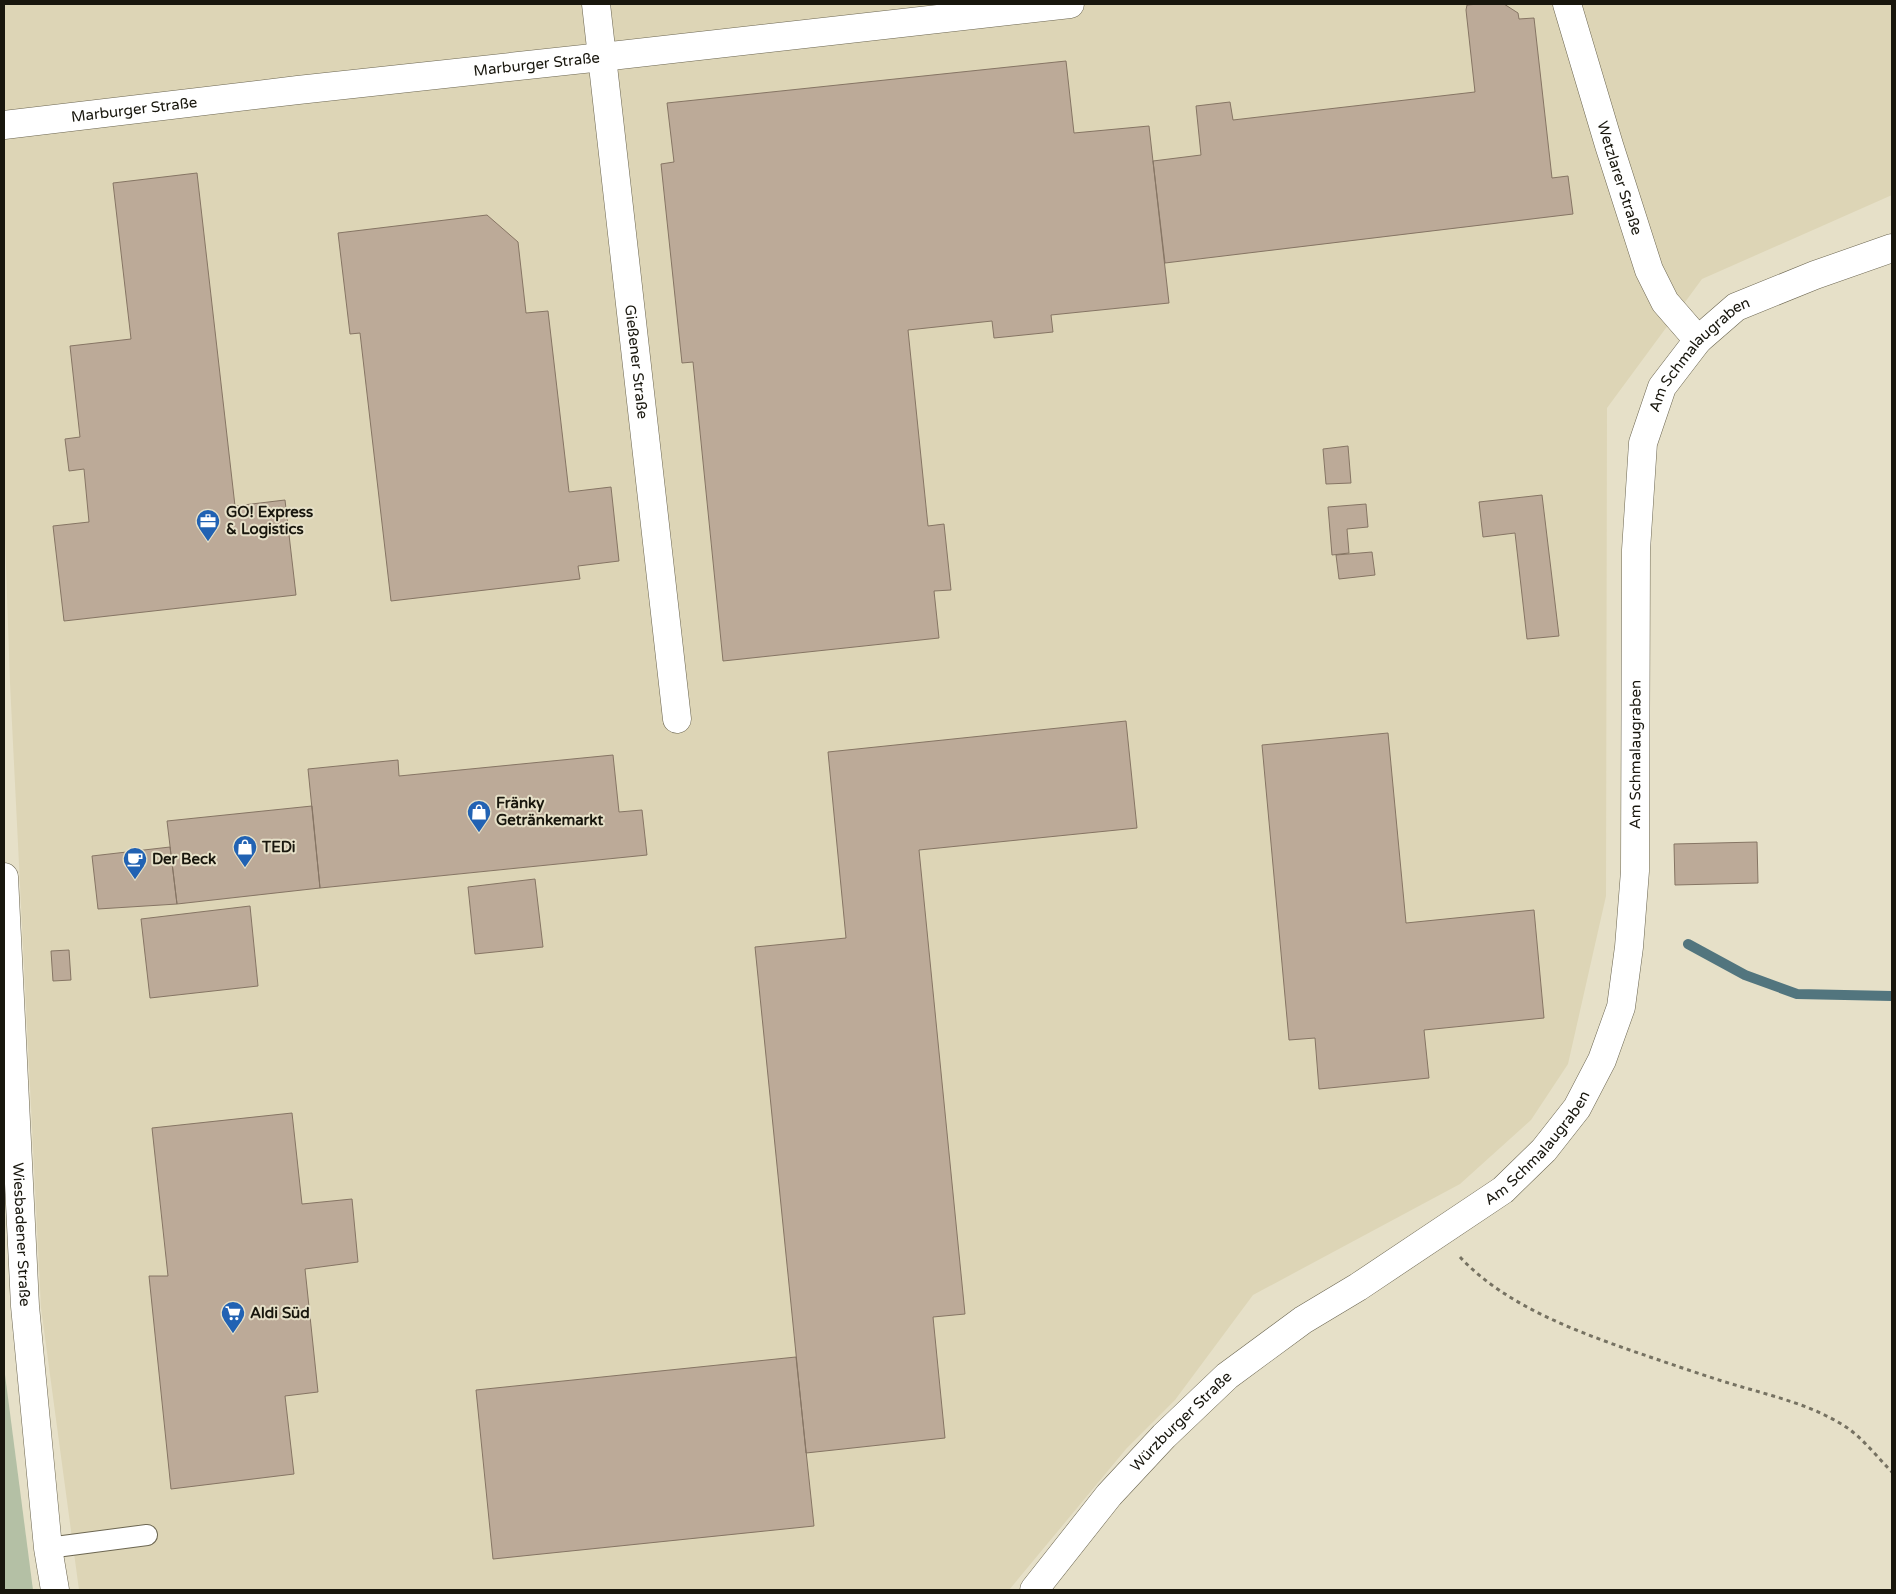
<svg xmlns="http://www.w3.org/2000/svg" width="1896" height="1594" font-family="'Varela Round',sans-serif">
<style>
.built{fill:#ddd5b6}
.green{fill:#b4c0a5}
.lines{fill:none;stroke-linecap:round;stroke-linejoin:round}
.stream{stroke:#52757e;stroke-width:10}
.building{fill:#bcaa98;stroke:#867564}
.service-casing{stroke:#6c6651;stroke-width:22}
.minor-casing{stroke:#6c6651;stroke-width:29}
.secondary-casing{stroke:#6c6651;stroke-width:29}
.path{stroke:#767262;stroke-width:3;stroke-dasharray:4 4;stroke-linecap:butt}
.service{stroke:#fff;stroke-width:20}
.minor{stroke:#fff;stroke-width:28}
.secondary{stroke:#fff;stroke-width:28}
.labels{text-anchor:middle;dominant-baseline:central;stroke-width:4;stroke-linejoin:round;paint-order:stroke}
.street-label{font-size:15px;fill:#18160d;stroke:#e6e0c8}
.poi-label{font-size:15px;font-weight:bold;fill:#18160d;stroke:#e6e0c8;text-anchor:start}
</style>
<rect width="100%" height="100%" fill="#e6e0c8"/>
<path class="built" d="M4,4H1892V195L1702,279L1607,408L1606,896L1568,1064L1531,1120L1460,1184L1253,1295L1175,1400L1126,1449L1009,1590H79L41,1308L10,683L4,509Z"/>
<path class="green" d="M4,1367L33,1590H4Z"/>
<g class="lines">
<path class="stream" d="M1688,944L1745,975L1797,994L1892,996"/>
</g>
<path class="building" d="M1479,4H1504L1518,13L1519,19L1534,18L1552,178L1568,176L1573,214L1165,263L1153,161L1201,155L1196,106L1230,102L1233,120L1475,92L1466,10L1467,5Z
M1066,61L1074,133L1149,126L1169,303L1051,315L1053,332L994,338L992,321L908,330L928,526L944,524L951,590L934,591L939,638L723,661L693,362L682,363L661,164L674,162L667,103Z
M197,173L235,506L285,500L296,595L64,621L53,526L89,522L84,469L69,471L65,439L80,437L70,346L131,339L113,183Z
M487,215L518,242L526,313L548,311L569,492L611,487L619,561L578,566L580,579L391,601L360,333L350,334L338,233Z
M1348,446L1351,483L1326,484L1323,449Z
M1542,495L1559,636L1527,639L1515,533L1483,537L1479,502Z
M1366,504L1368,527L1347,529L1349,553L1332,555L1328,507Z
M1372,552L1375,575L1339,579L1336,555Z
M1126,721L1137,828L919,850L965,1314L933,1317L945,1438L806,1453L755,947L846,938L828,752Z
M1388,733L1406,923L1534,910L1544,1018L1424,1030L1429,1078L1319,1089L1315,1038L1289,1040L1262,745Z
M613,755L619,812L642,810L647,855L320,888L308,769L398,760L399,776Z
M312,806L320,888L177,904L167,821Z
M1757,842L1758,883L1675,885L1674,844Z
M170,847L177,904L98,909L92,856Z
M535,879L543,947L475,954L468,887Z
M250,906L258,986L150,998L141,919Z
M69,950L71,980L53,981L51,951Z
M292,1113L302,1204L352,1199L358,1262L305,1269L318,1392L285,1396L294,1474L171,1489L149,1276H168L152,1128Z
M796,1357L814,1526L493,1559L476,1390Z"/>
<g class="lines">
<g class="service-casing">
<path id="service" d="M48,1548L147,1535"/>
</g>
<g class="minor-casing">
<g id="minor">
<path id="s1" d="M596,4L677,719"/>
<path id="s2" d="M1567,4L1609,145L1649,270L1665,302L1698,340"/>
<path id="s3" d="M4,125L298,90L602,57L1070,4"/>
</g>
</g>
<g class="secondary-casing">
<g id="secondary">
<path id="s4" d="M4,877L25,1306L48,1548L55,1590"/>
<path id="s5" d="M1034,1590L1109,1495L1164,1436L1227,1376L1303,1320L1358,1287L1503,1190L1544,1150L1577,1108L1602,1060L1621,1007L1629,947L1635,871L1636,550L1643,443L1662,387L1698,340L1736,307L1815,275L1892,248"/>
</g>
</g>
<path class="path" d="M1460,1257C1507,1308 1586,1335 1650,1357C1677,1366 1705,1376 1732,1384C1772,1396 1814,1405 1849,1429C1865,1441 1878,1458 1892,1472"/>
<use href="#service" class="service"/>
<use href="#minor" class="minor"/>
<use href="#secondary" class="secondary"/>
</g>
<defs>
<g id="office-pin" transform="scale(1.25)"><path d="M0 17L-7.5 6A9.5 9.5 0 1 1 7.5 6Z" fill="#2162b3" stroke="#e6e0c8"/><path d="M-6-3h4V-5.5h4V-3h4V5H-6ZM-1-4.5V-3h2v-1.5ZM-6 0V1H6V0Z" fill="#fff"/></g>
<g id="shop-pin" transform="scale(1.25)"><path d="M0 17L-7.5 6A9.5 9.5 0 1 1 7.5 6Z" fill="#2162b3" stroke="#e6e0c8"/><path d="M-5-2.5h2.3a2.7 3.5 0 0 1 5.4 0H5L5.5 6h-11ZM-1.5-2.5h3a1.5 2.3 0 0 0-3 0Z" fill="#fff"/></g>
<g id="cafe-pin" transform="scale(1.25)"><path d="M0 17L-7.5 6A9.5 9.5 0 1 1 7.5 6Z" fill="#2162b3" stroke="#e6e0c8"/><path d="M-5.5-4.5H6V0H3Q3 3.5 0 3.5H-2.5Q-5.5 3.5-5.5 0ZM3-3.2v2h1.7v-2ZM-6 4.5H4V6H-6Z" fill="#fff"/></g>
<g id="supermarket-pin" transform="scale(1.25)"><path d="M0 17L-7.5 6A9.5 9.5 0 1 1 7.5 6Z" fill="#2162b3" stroke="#e6e0c8"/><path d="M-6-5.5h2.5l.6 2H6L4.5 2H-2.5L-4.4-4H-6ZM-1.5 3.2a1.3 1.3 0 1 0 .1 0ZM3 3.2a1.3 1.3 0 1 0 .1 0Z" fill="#fff"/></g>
</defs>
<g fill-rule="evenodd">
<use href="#office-pin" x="208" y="521"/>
<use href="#shop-pin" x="479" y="812"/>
<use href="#shop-pin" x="245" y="847"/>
<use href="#cafe-pin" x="135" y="859"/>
<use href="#supermarket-pin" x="233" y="1313"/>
</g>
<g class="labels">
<g class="street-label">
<text stroke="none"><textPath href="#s3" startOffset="536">Marburger Straße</textPath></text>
<text stroke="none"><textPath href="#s3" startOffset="131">Marburger Straße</textPath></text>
<text stroke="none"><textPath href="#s2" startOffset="182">Wetzlarer Straße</textPath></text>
<text stroke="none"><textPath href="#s5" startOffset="1516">Am Schmalaugraben</textPath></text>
<text stroke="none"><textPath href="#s1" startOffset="360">Gießener Straße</textPath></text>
<text stroke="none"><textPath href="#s5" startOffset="1096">Am Schmalaugraben</textPath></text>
<text stroke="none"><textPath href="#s5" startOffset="676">Am Schmalaugraben</textPath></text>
<text stroke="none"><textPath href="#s4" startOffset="358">Wiesbadener Straße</textPath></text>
<text stroke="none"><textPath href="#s5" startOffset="224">Würzburger Straße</textPath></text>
</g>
<g class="poi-label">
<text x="226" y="512">GO! Express<tspan x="226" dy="17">&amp; Logistics</tspan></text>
<text x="496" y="803">Fränky<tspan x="496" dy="17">Getränkemarkt</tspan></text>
<text x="262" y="847">TEDi</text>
<text x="152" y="859">Der Beck</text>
<text x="250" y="1313">Aldi Süd</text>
</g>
</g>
<rect width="1896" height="1594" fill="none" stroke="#18160d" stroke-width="10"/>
</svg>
